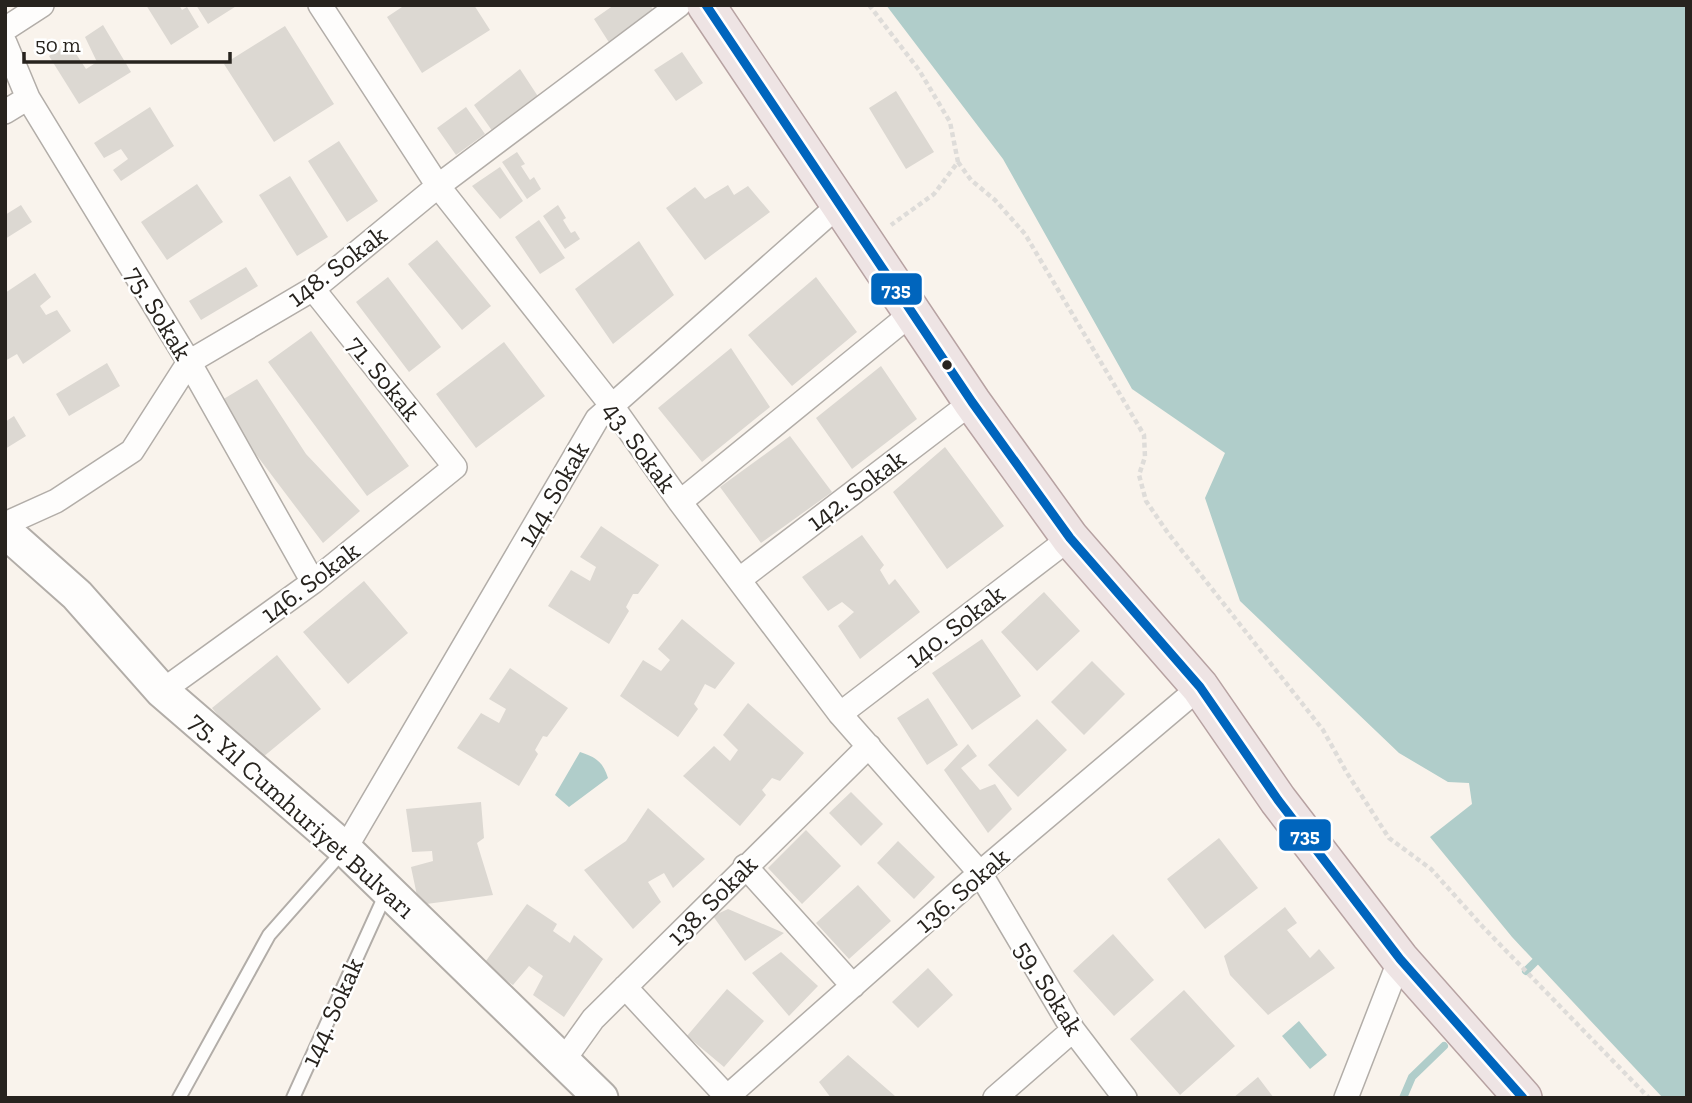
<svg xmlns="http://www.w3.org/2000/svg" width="1692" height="1103" font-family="'Zilla Slab',serif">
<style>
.water{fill:#b0cdca}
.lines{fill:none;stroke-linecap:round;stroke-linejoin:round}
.stream{stroke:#b0cdca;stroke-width:8}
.building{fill:#dcd8d2}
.lane-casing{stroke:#b2ada8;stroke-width:16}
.street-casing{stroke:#b2ada8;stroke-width:26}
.secondary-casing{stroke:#b2ada8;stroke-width:37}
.primary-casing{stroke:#b7a2a2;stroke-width:40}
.path{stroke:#dedcd9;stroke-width:4.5;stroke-dasharray:5 3.5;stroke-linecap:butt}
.lane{stroke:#fefdfc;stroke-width:12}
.street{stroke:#fefdfc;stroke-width:23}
.secondary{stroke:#fefdfc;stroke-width:33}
.primary{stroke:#eee4e4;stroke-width:37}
.bus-1-casing{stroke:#fff;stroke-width:14}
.bus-1{stroke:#0065bd;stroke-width:9}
.bus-dot{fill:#27231e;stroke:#fff;stroke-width:2.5}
.labels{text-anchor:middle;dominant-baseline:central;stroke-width:5;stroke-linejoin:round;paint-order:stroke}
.street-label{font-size:26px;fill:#27231e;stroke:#fff}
.line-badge{stroke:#fff;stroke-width:2.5}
.badge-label{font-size:19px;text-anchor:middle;font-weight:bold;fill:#fff}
</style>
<rect width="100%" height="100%" fill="#f9f3ec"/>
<path class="water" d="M886,5H1687V1098H1663L1512,937L1430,837L1472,804L1469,783L1448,782L1399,753L1240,601L1205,498L1225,453L1132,389L1003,159Z
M580,752C596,757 603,762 608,778L569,807L555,795Z
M1299,1021L1327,1055L1310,1069L1282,1036Z"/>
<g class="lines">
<path class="stream" d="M1526,971L1535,962
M1403,1098L1412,1077L1444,1046"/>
</g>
<path class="building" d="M146,5H179L182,10L187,7L199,27L171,45Z
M196,5H238L208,24Z
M405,5H474L490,30L422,73L387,17Z
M614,5H650L656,14L610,44L594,19Z
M103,25L131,72L79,104L49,56L69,43L86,69L97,62L85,37Z
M285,26L334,104L274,142L224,64Z
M682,52L703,83L676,101L654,70Z
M520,69L541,101L493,132L474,105Z
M896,91L934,152L906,169L869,108Z
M150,107L174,146L121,181L113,170L128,159L121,149L104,158L94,143Z
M466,107L485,134L456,155L437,128Z
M339,141L378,201L347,222L308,161Z
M517,152L525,164L521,166L530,180L534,177L541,189L527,199L502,162Z
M500,167L523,201L500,219L472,186Z
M290,176L328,237L297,256L259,195Z
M197,184L223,222L167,260L141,222Z
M728,185L734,195L748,186L770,212L705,260L666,208L695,187L705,199Z
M21,205L32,222L5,239V215Z
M558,205L566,218L563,220L571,233L575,231L580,239L565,249L543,216Z
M539,220L565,258L540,274L515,237Z
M437,240L491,306L462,330L408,264Z
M639,241L674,295L613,344L575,289Z
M246,267L258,286L201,320L189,301Z
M35,273L51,297L40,306L46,315L57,310L71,331L23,364L17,354L5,361V293Z
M388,277L441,347L409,372L356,302Z
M816,277L857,332L792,386L748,335Z
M311,331L409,466L367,496L268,362Z
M504,342L545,396L476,448L436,394Z
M731,348L770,407L702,462L658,408Z
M107,363L120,386L69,416L56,394Z
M881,366L917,419L852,469L816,418Z
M257,379L306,454L360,511L323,543L217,403Z
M14,416L26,436L5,449V422Z
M790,436L832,492L761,543L720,487Z
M945,447L1004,526L947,569L893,492Z
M601,526L659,565L638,594H633L626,607L629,611L609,644L548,606L571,570L590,581L596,567L580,557Z
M862,535L884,565L880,570L889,585L895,579L920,612L860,659L838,626L854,612L842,602L828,611L802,577Z
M364,581L408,633L348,684L303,632Z
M1044,592L1080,631L1037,671L1001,632Z
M682,619L735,663L715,689L705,684L694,704L698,709L678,737L620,696L643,660L661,671L670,660L658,649Z
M982,639L1021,696L972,730L932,673Z
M277,655L321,709L257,762L212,708Z
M1092,661L1125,694L1084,735L1051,702Z
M510,668L568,708L547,737L543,736L535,750L538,754L519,786L457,748L481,713L499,723L506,709L489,699Z
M928,698L958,745L927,765L897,718Z
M748,703L804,753L780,781L772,778L762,790L766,795L740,826L683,776L714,746L730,761L738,750L723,735Z
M1037,719L1067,750L1018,797L988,765Z
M968,744L977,756L961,768L980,790L995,784L1012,809L988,833L944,770Z
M851,792L883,824L861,846L829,813Z
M481,802L484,838L477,843L493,895L419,905L411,867L433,861L432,851L412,852L406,809Z
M648,808L705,859L673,888L664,873L648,882L661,902L633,929L584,870L626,841Z
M806,830L841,866L802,904L768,868Z
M1219,838L1258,888L1205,929L1167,879Z
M898,841L935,877L914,899L877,863Z
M858,885L891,921L849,959L816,923Z
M527,904L557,924L553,931L570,943L574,935L603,959L564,1017L533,995L543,976L529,966L513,985L483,965Z
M1285,907L1297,923L1287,930L1310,958L1319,949L1335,968L1268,1015L1230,975L1224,956Z
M728,909L784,933L745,961L713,916Z
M1113,934L1154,980L1114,1016L1073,971Z
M781,952L818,986L789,1016L752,973Z
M928,968L953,995L918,1028L892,1002Z
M727,989L764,1021L724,1067L687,1036Z
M1184,990L1235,1046L1180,1095L1130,1039Z
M848,1055L895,1096L893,1098H831L819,1082Z
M1258,1077L1274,1098H1233Z"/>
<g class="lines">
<g class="lane-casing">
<path id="lane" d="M179,1098L269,935L345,849
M293,1098L387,891"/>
</g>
<g class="street-casing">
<path id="street" d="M320,5L438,186L612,406L680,502L840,714L980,873L1073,1030L1125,1098
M5,29L42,5
M5,43L28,98L189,362L313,582
M5,112L28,98
M680,502L912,313
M5,524L56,501L132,451L189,362L313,289L438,186L679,5
M740,579L972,402
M162,691L313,582L455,467L313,289
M840,714L1070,538
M345,849L597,419L840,204
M745,866L853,986
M625,987L728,1098
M563,1061L593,1019L869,746
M727,1097L980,873L1200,687
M995,1098L1073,1030
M1346,1098L1400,959"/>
</g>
<g class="secondary-casing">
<path id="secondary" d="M5,531L77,595L162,691L345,849L601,1098"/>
</g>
<g class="primary-casing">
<path id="primary" d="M706,5L972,402L1070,538L1200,687L1278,800L1400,959L1523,1098"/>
</g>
<path class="path" d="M869,5L919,70L950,122L958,162L934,194L891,225
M958,162L971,180L995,200L1025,234L1144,435L1145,457L1139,475L1146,501L1168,533L1323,730L1347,773L1389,838L1431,869L1483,927L1649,1098"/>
<use href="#lane" class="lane"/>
<use href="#street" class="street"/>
<use href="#secondary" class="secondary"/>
<use href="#primary" class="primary"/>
<g class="bus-1-casing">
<path id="bus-1" d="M706,5L972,402L1070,538L1200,687L1278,800L1400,959L1523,1098"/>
</g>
<use href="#bus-1" class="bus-1"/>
</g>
<circle class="bus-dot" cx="947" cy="365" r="6"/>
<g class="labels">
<g class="street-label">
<text transform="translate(337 266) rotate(-37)">148. Sokak</text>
<text transform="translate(159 313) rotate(59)">75. Sokak</text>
<text transform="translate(384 378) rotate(51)">71. Sokak</text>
<text transform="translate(640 447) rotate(54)">43. Sokak</text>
<text transform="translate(856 490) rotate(-37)">142. Sokak</text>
<text transform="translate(553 494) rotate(-60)">144. Sokak</text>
<text transform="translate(310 582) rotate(-37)">146. Sokak</text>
<text transform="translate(955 626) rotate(-38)">140. Sokak</text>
<text transform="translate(302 815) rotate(42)">75. Yıl Cumhuriyet Bulvarı</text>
<text transform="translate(962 890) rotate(-41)">136. Sokak</text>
<text transform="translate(712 900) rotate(-45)">138. Sokak</text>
<text transform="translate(1049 988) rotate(58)">59. Sokak</text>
<text transform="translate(332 1012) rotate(-66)">144. Sokak</text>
</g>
</g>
<g class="line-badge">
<rect x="870" y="272" width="53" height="34" rx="7" fill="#0065bd"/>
<rect x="1278" y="818" width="54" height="34" rx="7" fill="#0065bd"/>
</g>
<g class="badge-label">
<text x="896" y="296">735</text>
<text x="1305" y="842">735</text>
</g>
<rect width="1692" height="1103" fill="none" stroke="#27231e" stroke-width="14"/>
<path d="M24 52v10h206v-10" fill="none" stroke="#27231e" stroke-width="3.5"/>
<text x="35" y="52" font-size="21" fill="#27231e" stroke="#ffffff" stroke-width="5" paint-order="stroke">50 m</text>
</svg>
